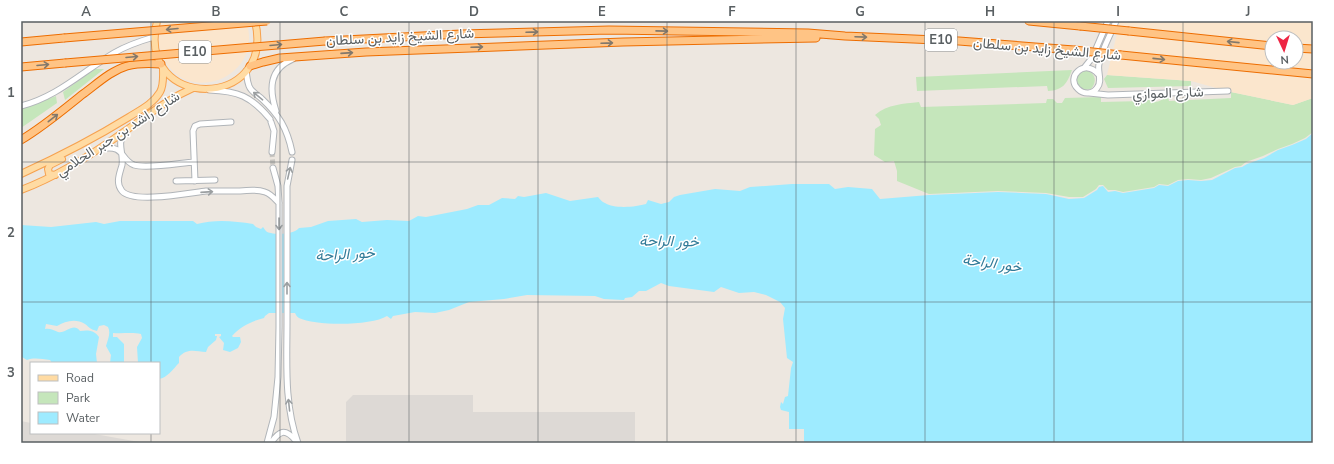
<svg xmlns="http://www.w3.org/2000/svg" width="1334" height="464" font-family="'Nunito Sans',Vazirmatn,sans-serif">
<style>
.industrial{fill:#ddd9d5}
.green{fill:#c5e6bb}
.sand{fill:#fbe6cd;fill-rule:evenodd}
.water{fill:#9eebff}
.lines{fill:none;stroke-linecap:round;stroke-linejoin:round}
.minor-tunnel{stroke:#c8c5c0;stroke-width:5;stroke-dasharray:5 2.5;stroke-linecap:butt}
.minor-casing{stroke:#b1b5b9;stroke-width:7}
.major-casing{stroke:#f6a250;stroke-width:8}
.highway-casing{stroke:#ed6d00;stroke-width:9}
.minor{stroke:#fff;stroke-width:5}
.major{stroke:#ffdba3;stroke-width:6}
.highway{stroke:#ffc485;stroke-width:7}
.highway-bridge-casing{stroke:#ed6d00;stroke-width:9;stroke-linecap:butt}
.highway-bridge{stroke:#ffc485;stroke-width:7}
.oneway{stroke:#82786b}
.oneway2{stroke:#9b9fa1}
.grid{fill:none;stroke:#595f62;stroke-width:1;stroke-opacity:0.55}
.labels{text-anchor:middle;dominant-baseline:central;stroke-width:3;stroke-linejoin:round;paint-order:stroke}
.shield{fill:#fff;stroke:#8b8f91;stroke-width:1}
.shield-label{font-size:13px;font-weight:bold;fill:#595f62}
.street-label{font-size:14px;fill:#595f62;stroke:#fff}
.water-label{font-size:15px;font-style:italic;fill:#327c99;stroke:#fff}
.neatline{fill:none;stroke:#595f62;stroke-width:1.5}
.grid-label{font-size:13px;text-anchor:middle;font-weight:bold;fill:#595f62}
</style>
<rect width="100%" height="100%" fill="#ede7e0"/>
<path class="industrial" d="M353,395H473V412H635V443H346V402Z
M21,421L31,423V433H89L145,443H21Z"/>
<path class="green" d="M95,69H104L65,100L63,92Z
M1072,70C1067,84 1063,90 1048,91L1047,86L917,91L916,77Z
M1085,70C1095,72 1098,81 1091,89L1084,90L1076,85V75Z
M1107,75L1191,81V86L1108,88L1104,79Z
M1231,92L1293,105L1310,99H1313V132L1305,138L1292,144L1278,149L1263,156L1246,162L1241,166L1235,167L1211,178L1201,180L1188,179L1178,180L1168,185L1159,184L1154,187L1123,192L1115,190H1108L1103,185H1099L1096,189L1083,197H1069L1046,193L998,191L929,194L897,181V171L894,161L885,162L874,155L875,129L881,125L879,119L875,115C888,104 903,104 919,102L921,107L1046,103L1047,99H1053L1057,103H1062L1065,98L1101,97V102L1144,101L1145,97C1155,105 1158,102 1168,96L1169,101L1231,98Z
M56,96L57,103L21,128V109Z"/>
<path class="sand" d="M162,21H246C266,78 183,109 162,54C157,43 157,32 162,21Z
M1120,21H1313V99H1310L1293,105L1231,92L1191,81L1107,75ZM1272,38H1296V62H1272Z"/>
<path class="water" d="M1313,133V443H804V429H789V412L781,410L780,407L781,402L783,404L785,397L788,396L791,368L793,362L787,358L783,319L785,308L780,302L766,295L754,292L739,293L721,287L714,292L669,286L661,283L646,291H639L632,297L625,298L624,300L604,299L595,296L527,295L504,299L469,302L449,310L435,313L415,312L393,316L391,319L387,316C372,326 315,326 299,318C297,317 296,315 295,313H269L265,316L264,318C252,321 241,326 232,336L233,337H240L241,342L238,348L230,352L223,350L224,343L219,337L221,336V334H215V336H217L216,340L208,347L206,352C195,351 187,348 179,357V363C173,369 167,378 159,379V363H138L137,347L142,338L141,334C132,332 122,334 113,333V337H117L124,344V363H110L111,355L106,346C108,339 111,333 108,327L104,325L99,326L97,331C90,329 90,328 85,324C76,318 65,321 57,326L46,324L45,329C50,328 53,330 58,332C66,334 73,322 80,331C88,330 94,330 99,337L96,354L97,363H52L50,360C42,359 34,357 27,360L22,357L21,353V225L51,227L96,222L104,224L120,221H193L197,224C215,219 235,221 253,224L256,227L261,229L263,227C265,230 267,233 271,233C279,235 294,234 299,228L311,227L328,221L356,219L362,222L387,220L409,221L418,216L426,217L467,209L478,205H489L502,198L515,199L518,196L524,197L546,193L570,201L598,197C600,199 602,202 605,203C614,209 636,207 646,204L648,200L661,204L669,202L674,197L680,195L715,189L740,191L750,187L792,184H829L835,189L848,187L872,189L880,199L929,195L998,192L1046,194L1069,199L1084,198L1097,190L1099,187L1103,186L1108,192L1115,191L1123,193L1154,188L1159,185L1168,186L1178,181L1188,180L1201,181L1212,180L1235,168L1242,167L1247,164L1264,158L1278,150L1292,145L1306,139Z"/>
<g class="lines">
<path class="minor-tunnel" d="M272,152L273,168"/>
<g class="minor-casing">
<path id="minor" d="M1084,68L1092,58L1108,21
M246,71C247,76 247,81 249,86C251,92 258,95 262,99C279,115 287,128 292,152
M1098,74C1085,58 1065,77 1078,89C1084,95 1093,94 1097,88C1103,81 1097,72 1099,64C1101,51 1111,34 1116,21
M209,90C238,91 251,96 270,119
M1089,93L1108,95L1228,91
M21,106C57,97 82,72 114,53C126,46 140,41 154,37
M276,111C269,89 269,69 293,59
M271,122L274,131L272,152
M125,132C116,144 124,152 122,165C120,173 115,183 122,191C133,204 189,193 206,191C218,191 229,191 240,191C248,190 257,189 265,192C271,194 275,199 279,203
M100,149C126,144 119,159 134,165C147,169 180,163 194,162
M292,160L287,186C287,231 287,277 287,323C287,363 284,404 298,443
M176,181L215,180
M195,181L193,131L195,126L200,124L231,122
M267,443L274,417L278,377L279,327V203L278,186L273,168
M271,443C279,431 285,428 295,440"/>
</g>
<g class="major-casing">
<path id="major" d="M157,21C135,112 277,111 255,21
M21,174C58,157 95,138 129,117C140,110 153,104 160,92C164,85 163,76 163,68
M55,175L49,174L48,169L50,165L62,159
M21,190C58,176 93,154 125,131C149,115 166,100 193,88"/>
</g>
<g class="highway-casing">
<path id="highway" d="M1029,21L1080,26
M1129,31L1272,46
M325,41L461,34L609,30L808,33L845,36L959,41L1074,50
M21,42L64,38
M1296,48L1313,49
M1121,55L1313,74
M250,66L263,62L280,58L366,52L623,42L816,38
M21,67L65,63
M21,140C43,127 63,110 83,94C97,84 110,71 127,66C138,63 149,63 161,64"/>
</g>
<use href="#minor" class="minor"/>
<use href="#major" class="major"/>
<use href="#highway" class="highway"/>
<g class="highway-bridge-casing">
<path id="highway-bridge" d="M1080,26L1129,31
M64,38L267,21
M1074,50L1121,55
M65,63L325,41"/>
</g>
<use href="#highway-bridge" class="highway-bridge"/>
</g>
<defs><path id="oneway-shaft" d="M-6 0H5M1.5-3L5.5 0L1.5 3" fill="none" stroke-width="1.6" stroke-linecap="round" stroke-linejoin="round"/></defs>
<g class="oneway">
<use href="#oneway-shaft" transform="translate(172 29) rotate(175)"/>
<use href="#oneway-shaft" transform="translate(662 31) rotate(1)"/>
<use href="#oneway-shaft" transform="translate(532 32) rotate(-2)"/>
<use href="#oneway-shaft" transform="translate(861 37) rotate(2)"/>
<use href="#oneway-shaft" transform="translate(1233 42) rotate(-174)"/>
<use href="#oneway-shaft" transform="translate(607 43) rotate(-2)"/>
<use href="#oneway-shaft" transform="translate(276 45) rotate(-5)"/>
<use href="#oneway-shaft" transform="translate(477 47) rotate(-2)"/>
<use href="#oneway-shaft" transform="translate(347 53) rotate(-4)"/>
<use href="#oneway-shaft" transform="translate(132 57) rotate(-5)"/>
<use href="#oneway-shaft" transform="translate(1159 59) rotate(6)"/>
<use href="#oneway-shaft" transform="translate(43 65) rotate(-5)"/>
<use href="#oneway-shaft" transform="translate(53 118) rotate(-38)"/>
</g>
<g class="oneway2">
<use href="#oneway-shaft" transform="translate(258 96) rotate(-140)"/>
<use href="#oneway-shaft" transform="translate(289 173) rotate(-77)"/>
<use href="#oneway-shaft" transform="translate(207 192) rotate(-4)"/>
<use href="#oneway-shaft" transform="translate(279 224) rotate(90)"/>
<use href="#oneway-shaft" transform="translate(287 288) rotate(-90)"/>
<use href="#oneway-shaft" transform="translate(289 405) rotate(-96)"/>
</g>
<path class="grid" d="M151,21V363M280,21V443M409,21V443M538,21V443M667,21V443M796,21V443M925,21V443M1054,21V443M1183,21V443M21,162H1313M21,302H1313M151,433V443"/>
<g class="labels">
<g class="shield">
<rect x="925" y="29" width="32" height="22" rx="3"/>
<rect x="179" y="41" width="32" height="22" rx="3"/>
</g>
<g class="shield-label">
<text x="941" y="40">E10</text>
<text x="195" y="52">E10</text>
</g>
<g class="street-label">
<text transform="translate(400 37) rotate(-3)">شارع الشيخ زايد بن سلطان</text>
<text transform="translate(1047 49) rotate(5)">شارع الشيخ زايد بن سلطان</text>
<text transform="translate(1168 93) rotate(-2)">شارع الموازي</text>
<text transform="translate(118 134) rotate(-33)">شارع راشد بن جبر الحلامي</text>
</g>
<g class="water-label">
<text transform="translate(669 241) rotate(1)">خور الراحة</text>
<text transform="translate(345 254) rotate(-3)">خور الراحة</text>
<text transform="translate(992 263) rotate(8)">خور الراحة</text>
</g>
</g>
<rect width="1334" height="464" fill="none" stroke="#ffffff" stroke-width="44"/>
<rect x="30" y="362" width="130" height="72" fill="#ffffff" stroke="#bdbfc0"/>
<rect x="38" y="375" width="20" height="6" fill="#ffdba3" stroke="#bdbfc0"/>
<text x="66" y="382" font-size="12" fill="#595f62">Road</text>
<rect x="38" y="392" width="20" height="12" fill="#c5e6bb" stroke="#bdbfc0"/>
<text x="66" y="402" font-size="12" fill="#595f62">Park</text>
<rect x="38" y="412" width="20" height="12" fill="#9eebff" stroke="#bdbfc0"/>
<text x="66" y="422" font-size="12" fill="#595f62">Water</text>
<g transform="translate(1284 50) rotate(176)"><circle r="19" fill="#ffffff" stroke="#bdbfc0"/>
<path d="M0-3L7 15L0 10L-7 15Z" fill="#ee2543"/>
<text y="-6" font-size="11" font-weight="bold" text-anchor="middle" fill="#595f62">N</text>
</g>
<rect x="22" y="22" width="1290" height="420" class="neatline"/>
<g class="grid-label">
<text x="86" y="16">A</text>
<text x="216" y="16">B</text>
<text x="344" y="16">C</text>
<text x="474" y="16">D</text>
<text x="602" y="16">E</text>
<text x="732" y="16">F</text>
<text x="860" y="16">G</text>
<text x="990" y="16">H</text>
<text x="1118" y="16">I</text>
<text x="1248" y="16">J</text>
<text x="11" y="97">1</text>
<text x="11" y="237">2</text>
<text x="11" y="377">3</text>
</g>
</svg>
